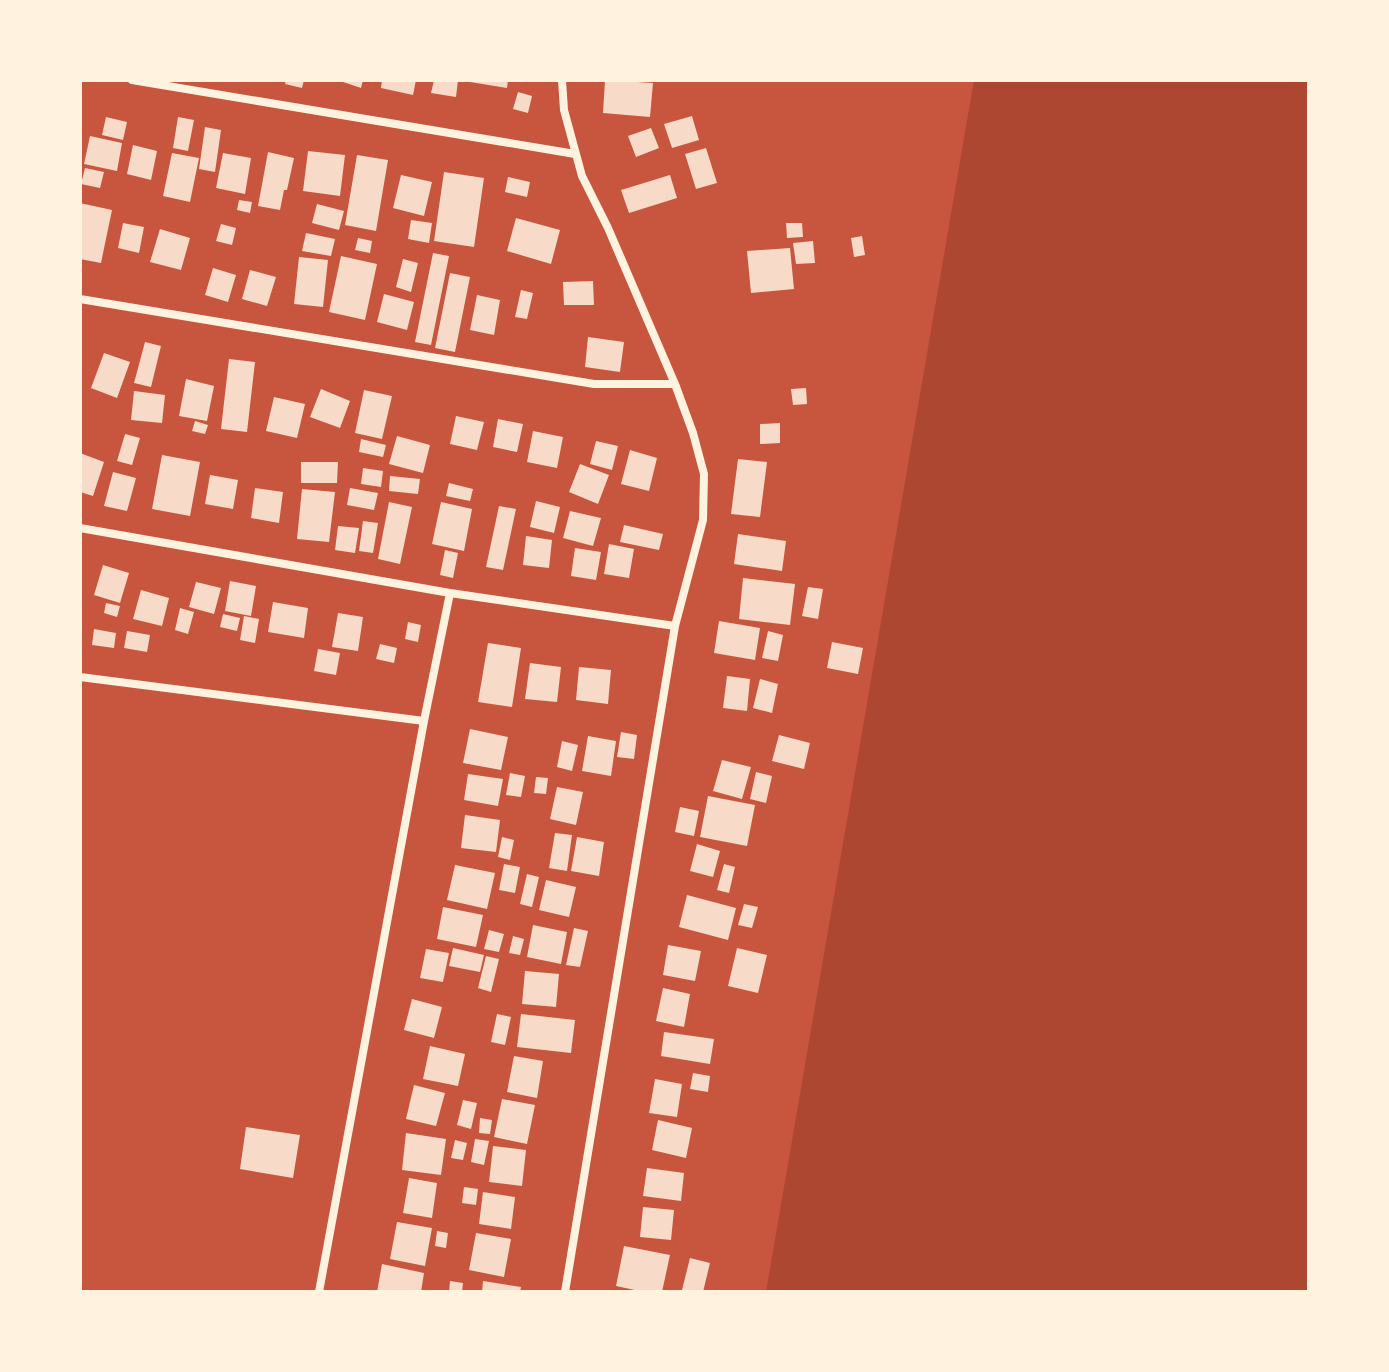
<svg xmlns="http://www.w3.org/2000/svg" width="1389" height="1372" font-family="Overpass,sans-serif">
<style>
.green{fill:#ae4732}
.building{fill:#f7dbc8}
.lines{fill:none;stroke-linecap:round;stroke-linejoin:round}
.minor{stroke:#fff3e0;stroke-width:8}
</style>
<rect width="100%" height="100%" fill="#c8553d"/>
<path class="green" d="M974,80H1309V1292H766Z"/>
<path class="building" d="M286,80H304L302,88L285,84Z
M337,80H363L361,88Z
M382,80H416L413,95L381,88Z
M434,80H458L456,97L431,93Z
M471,80H508L507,88L470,82Z
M605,80L653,83L650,117L603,113Z
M518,92L532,96L528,113L513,109Z
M692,116L699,140L672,148L664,124Z
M106,117L127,122L123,140L102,135Z
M178,117L194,120L188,151L173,148Z
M205,127L221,130L215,172L199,169Z
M651,128L659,148L636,157L628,136Z
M90,136L122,143L117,171L84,164Z
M133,145L157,151L151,180L127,174Z
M706,148L717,183L696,189L685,154Z
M308,151L345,155L340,196L303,191Z
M268,152L294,158L287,190H284L280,210L258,206Z
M172,153L199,158L190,202L163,196Z
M223,153L251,158L245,194L216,188Z
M357,155L388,160L376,231L345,225Z
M85,168L104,172L100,188L81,184Z
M444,172L484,178L474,247L434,241Z
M401,175L432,182L424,216L393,208Z
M670,175L677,198L629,213L621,190Z
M508,177L530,182L527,197L505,192Z
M239,200L252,202L250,213L237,210Z
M80,203L112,210L101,263L80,259Z
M317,204L344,211L339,230L312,223Z
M516,218L560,230L551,264L507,251Z
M411,220L432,223L429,243L408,239Z
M123,223L144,227L139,253L118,248Z
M786,223H802L803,237L787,238Z
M221,224L236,228L232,245L216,241Z
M160,229L190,238L181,270L150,262Z
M306,233L335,239L331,256L302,251Z
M862,236L865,255L854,257L851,238Z
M358,238L372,241L370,253L355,250Z
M813,241L815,263L796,264L793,243Z
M790,248L794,289L751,293L747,251Z
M433,253L449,256L431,345L415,342Z
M341,256L377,264L365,320L329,312Z
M299,257L328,260L323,307L294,304Z
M403,259L418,263L411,292L396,287Z
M213,268L236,275L228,302L205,295Z
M250,270L276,277L267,306L242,299Z
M450,273L470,277L455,352L435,348Z
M593,281L594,305H564L563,282Z
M521,290L533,293L527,319L515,317Z
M384,294L414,302L407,330L377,322Z
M477,295L500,300L494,335L470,330Z
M588,337L624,342L620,372L585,367Z
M145,342L161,346L151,387L134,383Z
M104,353L130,362L117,398L91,388Z
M229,359L255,362L247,432L221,429Z
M186,379L214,386L207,421L179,416Z
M806,388L807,404L793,405L791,389Z
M321,389L350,401L340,428L310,417Z
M364,390L392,396L382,439L355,433Z
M134,391L165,395L162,423L131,420Z
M274,397L305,404L297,438L266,431Z
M456,416L484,422L477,450L450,444Z
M498,419L523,424L517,452L493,447Z
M195,421L208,425L205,434L192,431Z
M780,423V443L760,444V424Z
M533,431L563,437L557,468L527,462Z
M125,434L140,438L132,465L117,461Z
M397,436L430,445L423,473L389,464Z
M361,439L386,445L383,457L359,452Z
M596,441L618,446L612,470L590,464Z
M630,450L657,458L649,491L621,484Z
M80,453L104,462L93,496L80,492Z
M162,455L200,462L190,516L152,509Z
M738,459L767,462L760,517L731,514Z
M301,462H338L337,483H301Z
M580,464L609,475L598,504L569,492Z
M363,468L383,471L381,487L361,484Z
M113,472L136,478L127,511L104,506Z
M210,475L238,480L233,509L205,504Z
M390,476L420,479L418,494L389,491Z
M449,483L473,489L470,501L446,496Z
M255,488L283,492L279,523L251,518Z
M350,488L378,493L374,510L347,505Z
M302,489L335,492L329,542L297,539Z
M536,501L560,507L554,533L530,527Z
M389,502L412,507L400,564L378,559Z
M441,502L472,509L464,551L432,544Z
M499,506L516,509L503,570L486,567Z
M570,511L601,518L593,546L563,538Z
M363,521L378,523L373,553L359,551Z
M624,525L663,534L659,550L620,542Z
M338,526L359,528L355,553L335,550Z
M738,534L786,541L782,571L734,564Z
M526,536L552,540L549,568L523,565Z
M609,544L634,549L629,578L604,574Z
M575,548L601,552L596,580L571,576Z
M445,550L458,553L453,578L440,575Z
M103,565L129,573L120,603L94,595Z
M743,578L795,584L790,625L739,619Z
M230,581L256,586L251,616L225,611Z
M196,582L221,588L214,614L189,607Z
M808,587L823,589L818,619L802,616Z
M141,590L169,598L162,626L133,619Z
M273,602L308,608L304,638L268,632Z
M106,603L120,606L117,617L104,613Z
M180,608L194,612L188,634L175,630Z
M338,613L363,617L358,651L332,647Z
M223,614L240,618L237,631L220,627Z
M244,616L259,619L255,643L240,640Z
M719,621L760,628L755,660L714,653Z
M408,622L421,625L418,642L405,639Z
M94,629L116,633L114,648L92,645Z
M127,631L150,635L147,652L124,648Z
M768,631L783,635L778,661L762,658Z
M832,642L863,648L858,674L827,668Z
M488,643L521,648L512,707L478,702Z
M380,644L397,648L394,663L376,659Z
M318,649L340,653L336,675L314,671Z
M530,663L561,667L557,702L525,699Z
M579,667L611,670L608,704L576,700Z
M727,676L750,679L747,711L723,708Z
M760,679L778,684L772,713L753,708Z
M470,729L508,737L501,770L463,763Z
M621,732L637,735L634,759L617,757Z
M779,735L810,743L804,769L772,761Z
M588,736L616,741L611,776L582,771Z
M562,741L578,745L572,771L557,767Z
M722,760L751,767L742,799L713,791Z
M756,772L772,776L766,803L750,799Z
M510,773L525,776L521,797L506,795Z
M468,774L503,779L498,806L464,800Z
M536,777L548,778L546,794L534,793Z
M557,787L583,792L576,825L550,819Z
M708,796L755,805L747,846L700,837Z
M680,807L699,811L694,836L675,832Z
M465,815L500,820L496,852L461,848Z
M555,833L572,835L567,871L549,868Z
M502,837L514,840L510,860L498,857Z
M577,837L604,842L599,876L571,871Z
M697,844L720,851L713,877L690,871Z
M504,864L520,867L515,893L499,890Z
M724,864L735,867L729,893L717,890Z
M455,865L495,873L487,909L447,900Z
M527,874L539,877L532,907L520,904Z
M546,880L576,887L569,917L539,910Z
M687,895L736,908L728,940L679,927Z
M744,904L758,907L752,928L738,925Z
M443,907L483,915L476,947L437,939Z
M533,925L567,932L561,964L527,957Z
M574,928L588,931L580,967L566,965Z
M489,930L504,934L499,952L484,949Z
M513,936L524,939L520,955L509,953Z
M668,945L701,951L695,981L663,975Z
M453,948L484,955L480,972L449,966Z
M737,948L767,955L758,993L728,986Z
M426,949L449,953L443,982L420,978Z
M486,956L499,959L491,992L478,988Z
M525,971L559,974L556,1007L522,1004Z
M663,988L690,994L684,1027L656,1021Z
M412,999L442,1007L434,1038L404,1030Z
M497,1014L511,1017L505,1045L491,1042Z
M521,1014L575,1020L571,1053L517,1047Z
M664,1032L714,1039L710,1064L661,1056Z
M430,1046L465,1054L458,1086L423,1079Z
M514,1056L543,1061L537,1098L507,1092Z
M693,1073L710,1076L708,1092L690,1089Z
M655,1079L682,1084L677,1117L649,1113Z
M414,1085L445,1093L436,1126L406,1119Z
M502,1099L535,1105L527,1144L494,1137Z
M463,1100L477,1103L471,1129L457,1125Z
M480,1118L492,1120L490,1134L479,1133Z
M658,1120L692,1128L686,1158L652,1150Z
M246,1127L300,1135L293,1178L240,1169Z
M406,1133L446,1139L441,1175L402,1170Z
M475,1139L489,1141L484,1165L471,1162Z
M455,1140L467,1143L463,1160L451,1158Z
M493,1146L526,1150L522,1186L489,1182Z
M647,1168L684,1173L681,1201L643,1196Z
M409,1178L437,1183L432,1218L403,1213Z
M464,1187L478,1189L476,1205L462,1203Z
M483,1192L515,1197L511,1229L479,1224Z
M643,1207L674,1210L671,1240L640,1237Z
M397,1222L432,1228L425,1266L390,1259Z
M437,1231L448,1233L446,1248L435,1246Z
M476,1233L511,1239L504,1277L469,1270Z
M624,1246L670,1255L662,1292H644L616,1286Z
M690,1258L710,1263L703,1292L682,1290Z
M382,1264L424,1273L421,1292H377Z
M450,1281L463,1283L462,1292H449Z
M483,1281L521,1287L520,1292H482Z"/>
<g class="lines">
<path class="minor" d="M132,80L575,154
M562,80L564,110L582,176L608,228L675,384L693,433L704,474L703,520L675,626L565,1292
M80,299L594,384H675
M80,528L450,593L675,626
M80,677L424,721
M319,1292L424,721L450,593"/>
</g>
<rect width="1389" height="1372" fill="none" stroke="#fff3e0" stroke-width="164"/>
</svg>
